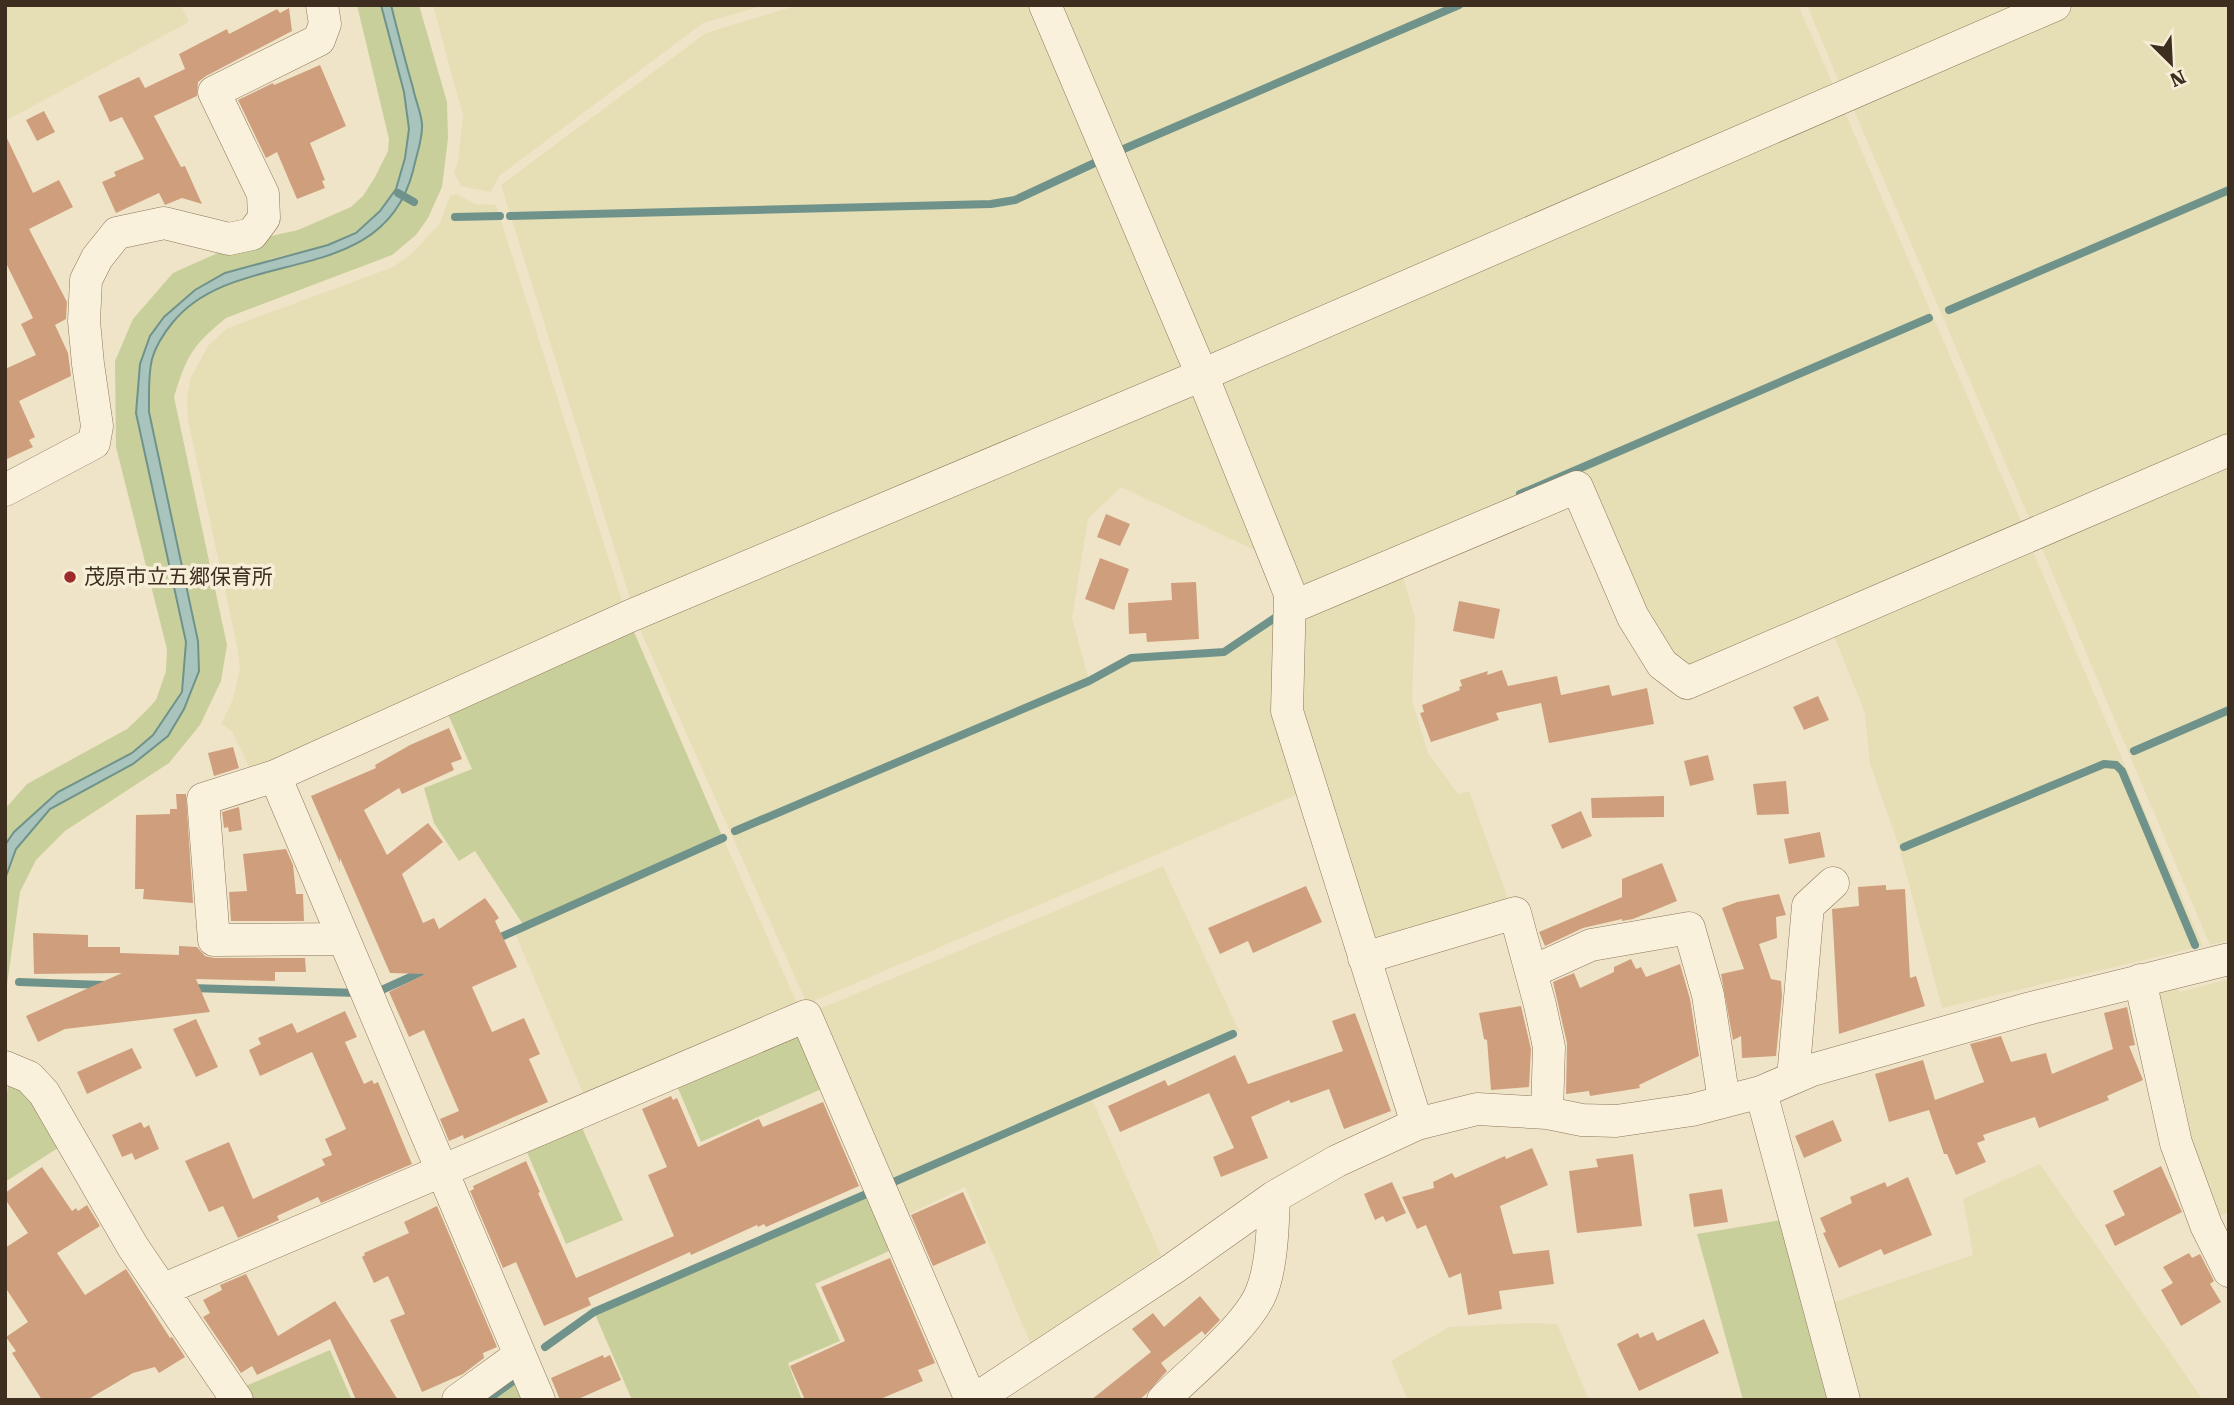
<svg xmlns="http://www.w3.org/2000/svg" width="2234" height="1405" font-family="'Roboto Serif','Noto Sans JP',serif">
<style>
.farmland{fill:#e6deb5}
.green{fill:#c9cf9b}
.water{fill:#a9c4bc;stroke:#6f938a;stroke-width:2}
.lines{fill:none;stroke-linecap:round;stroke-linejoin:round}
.stream{stroke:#6f938a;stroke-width:8}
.building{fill:#cf9f7d}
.minor-casing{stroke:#8d765c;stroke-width:33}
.minor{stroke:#faf1dc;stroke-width:32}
.poi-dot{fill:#9e2a2b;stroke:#f7eed8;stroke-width:2.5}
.labels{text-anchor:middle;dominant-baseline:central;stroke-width:7;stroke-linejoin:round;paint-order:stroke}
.poi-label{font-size:21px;fill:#3d2e20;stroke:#f7eed8;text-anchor:start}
</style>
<rect width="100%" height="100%" fill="#f0e4c8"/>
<path class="farmland" d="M5,5H181L189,22L5,121Z
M433,5H766L703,23L499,176L491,192L461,186L454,173L458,161L463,116Z
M798,5H1035L1192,372L634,611L501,185L706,33Z
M1055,5H1798L1836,91L1209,364Z
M1807,5H2037L1842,89Z
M2066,5H2229V445L2030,520L1849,99Z
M1841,103L2024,528L1678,670L1578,479L1298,589L1213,375Z
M457,194L475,204L496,205L626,613L254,777L232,731L221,724L233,699L240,669L237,645L188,420L187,397L191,377L208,346L226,329L393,267L413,253L440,223L450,196Z
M1194,384L1267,556L1121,487L1088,519L1072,618L1089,680L1131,658L1224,652L1282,613L1301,788L1296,795L807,1004L638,625Z
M2229,457V940L2210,945L2041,546Z
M2031,547L2203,946L1942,1008L1898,843L1870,764L1865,713L1830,626Z
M1401,571L1415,617L1412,700L1428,753L1458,794L1469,791L1512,910L1374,948L1292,700L1302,613Z
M723,838L796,1001L794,1010L586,1100L515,933L524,926Z
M1163,866L1239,1031L1090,1095L1161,1255L1031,1345L965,1187L901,1218L817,1010Z
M2229,979V1211L2213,1221L2151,991L2174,988L2181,992Z
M2040,1164L2203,1400H1857L1831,1303L1973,1255L1963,1199Z
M1526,1323L1557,1324L1589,1400H1408L1391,1361L1449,1327Z"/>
<path class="green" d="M357,5H381L404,92L409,129L405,158L396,189L380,211L356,233L328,245L271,259L195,290L164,317L150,336L136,413L186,642L182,692L153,735L132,753L14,832L5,845V809L27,784L127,729L143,714L156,700L166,671L167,649L116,447L115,361L133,319L173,273L240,243L298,230L351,207L363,196L375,177L388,151L389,139Z
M391,5H419L447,102L448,138L442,187L428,218L416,235L392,255L226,318C192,346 187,355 174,397L227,645L221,681L200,725L169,763L65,831L36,860L20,892L5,999V879L16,848L50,809L133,764L168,736L199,671L198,641L149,412V381L153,357L164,334L182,311L201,296L234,282L367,237L384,223L409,185L422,124Z
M631,625L723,838L524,926L475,851L459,861L434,823L424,788L472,769L444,705Z
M800,1025L826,1087L701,1142L674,1079Z
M10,1073L64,1144L5,1182V1106Z
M579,1121L623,1220L566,1244L524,1145Z
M871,1192L896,1248L815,1284L840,1341L788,1363L802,1400H632L594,1312Z
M1781,1220L1831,1400H1743L1697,1234Z
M330,1350L352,1400H249L241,1388Z
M518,1366L531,1400H470Z"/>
<path class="water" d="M381,5H391C398,33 405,60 413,88C415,99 421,112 422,124C423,139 416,156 413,171C382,291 237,244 173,322C164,333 156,345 152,359C148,376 149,394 149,412L198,641L199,671L184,709L168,736L133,764L50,809L16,849L5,879V845L14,832L58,792L132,753L153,735L182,692L186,642L136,413L140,364L150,336L164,317L195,290L225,273L328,245L356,233L380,211L396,189L405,158L409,129L404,92Z"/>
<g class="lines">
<path class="stream" d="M1119,151L1459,5
M398,193L414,202
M510,216L991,204L1015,200L1101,160
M455,217L500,216
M1949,310L2229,190
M1520,494L1929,318
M2134,751L2229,710
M735,831L1089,681L1131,658L1224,652L1282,613
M1904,847L2104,764L2116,765L2122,771L2195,945
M492,941L723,838
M19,982L104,985
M191,988L359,993
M375,993L426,970
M889,1184L1233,1034
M545,1347L594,1312L871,1192
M487,1400L516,1379"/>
</g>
<path class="building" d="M289,8L292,31L206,76L198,82L197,96L154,116L181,167L185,166L202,204L182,198L165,205L159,193L116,213L102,182L116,176L114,172L144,159L122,117L110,122L98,96L139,77L145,88L185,69L179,54L227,29L229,34L277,9L280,13Z
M320,65L346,126L310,143L325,180L322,181L325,188L297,199L277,152L266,158L238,100L273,83L274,85Z
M44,111L55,132L37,141L26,120Z
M5,134L33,193L59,180L73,207L29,229L67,302L66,319L55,325L68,353L71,376L19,401L35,437L29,440L33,447L5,460V369L36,355L21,324L33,318L5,261Z
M1106,514L1130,524L1120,546L1097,537Z
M1100,558L1129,569L1114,610L1085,599Z
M1196,582L1199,639L1147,642L1146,633L1129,634L1128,603L1172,600L1171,583Z
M1459,601L1500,609L1494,639L1453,631Z
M1502,670L1508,686L1557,676L1561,695L1609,685L1612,696L1647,688L1654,724L1549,743L1541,703L1496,713L1499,720L1431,742L1420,713L1424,712L1422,705L1460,690L1459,687L1462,686L1460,680L1488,671L1487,675Z
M1818,696L1829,720L1804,730L1793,707Z
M449,728L462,759L451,763L454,770L402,794L399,788L364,810L387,855L428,823L443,842L402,874L423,923L434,918L439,929L485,898L493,909L499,918L495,921L517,967L472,987L492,1032L524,1018L540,1054L529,1059L548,1102L464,1139L463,1135L449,1141L440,1119L459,1111L424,1030L409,1037L389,992L425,974L390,973L340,858V863L311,796L376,768L375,765L410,745Z
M233,747L239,768L214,776L208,753Z
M1708,755L1714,780L1690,786L1684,761Z
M1786,781L1789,814L1757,815L1753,784Z
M176,794H186L193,903L143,899L144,889H135L136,815L170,814V809H177Z
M1664,796V817L1592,818L1591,798Z
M239,807L242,830L229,832L228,827L224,828L222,812Z
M1581,811L1592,836L1562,849L1551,825Z
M1820,832L1825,857L1789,864L1784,839Z
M286,849L293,865L296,894H303L304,921H231L229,892L247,891L243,854Z
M1662,863L1677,901L1633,919L1622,921V919L1583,928L1545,946L1539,932L1622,897V879Z
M1886,885V890L1905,889L1910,978L1916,976L1925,1006L1839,1034L1832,909L1859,906L1858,887Z
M1306,886L1322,922L1253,953L1248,941L1220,954L1208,928Z
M1779,894L1786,915L1776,917L1777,938L1759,944L1771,979L1781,981L1782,996L1776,1056L1742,1058L1741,1036L1733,1040L1721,974L1744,969L1722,908L1737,902Z
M33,933L88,935V947H120V953L179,955V946L197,947L205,956L214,958H305L306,972H275V981L196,979L210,1012L65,1029L38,1042L26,1016L122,973L34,974Z
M1631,959L1636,969L1641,967L1646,977L1680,964L1690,999L1699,1056L1639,1085L1640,1088L1590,1096L1589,1091L1566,1094L1567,1043L1553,982L1574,973L1580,988L1614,972V967Z
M1521,1006L1531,1049L1529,1087L1491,1090L1487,1040L1484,1039L1479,1013Z
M2127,1007L2135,1045L2129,1046L2143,1080L2107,1096L2109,1100L2039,1128L2035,1117L1983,1135L1985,1140L1977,1143L1986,1162L1956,1175L1947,1154H1944L1929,1110L1889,1122L1875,1074L1923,1060L1935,1100L1984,1082L1970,1044L2001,1036L2011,1062L2046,1053L2052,1074L2113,1049L2104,1013Z
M345,1011L357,1037L345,1042L364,1084L372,1080L374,1084L378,1082L412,1164L321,1203L318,1197L277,1216L279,1220L238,1238L223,1206L209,1212L185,1161L229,1142L253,1199L325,1165L322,1159L332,1155L325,1139L346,1129L312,1052L260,1076L249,1050L261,1044L258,1038L292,1023L297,1033Z
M1355,1013L1391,1111L1344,1129L1329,1089L1291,1103L1289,1100L1251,1117L1268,1158L1221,1177L1213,1157L1234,1148L1209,1093L1120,1132L1108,1106L1165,1080L1168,1086L1235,1055L1248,1084L1343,1051L1332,1021Z
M196,1019L218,1067L196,1077L173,1029Z
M132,1048L142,1068L87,1094L77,1072Z
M671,1096L673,1100L677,1098L698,1147L759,1119L763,1127L823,1102L859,1186L766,1227L764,1224L758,1227L757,1225L691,1255L690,1252L588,1298L591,1305L544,1326L516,1262L503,1268L470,1191L474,1189L473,1186L526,1161L540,1192L538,1193L576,1278L674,1236L648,1175L667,1167L642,1109Z
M1833,1120L1842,1141L1804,1158L1795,1136Z
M141,1122L144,1128L149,1125L159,1149L135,1160L132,1153L122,1157L112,1135Z
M1532,1148L1548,1185L1500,1206L1513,1254L1549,1250L1554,1284L1499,1291L1502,1309L1468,1315L1461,1273L1449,1278L1426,1225L1417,1229L1402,1197L1434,1188L1433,1182L1452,1173L1455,1178L1505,1156L1506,1159Z
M1633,1154L1642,1226L1577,1233L1569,1171L1598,1167L1596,1159Z
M2161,1166L2182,1212L2115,1246L2105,1225L2125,1215L2113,1191Z
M42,1167L72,1211L76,1208L78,1211L87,1205L100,1226L57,1253L85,1295L126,1269L170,1338L172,1337L185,1357L159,1373L155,1367L133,1373L87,1400H42L12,1353L16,1351L6,1337L28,1322L5,1287V1248L28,1233L5,1199V1193Z
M1908,1177L1932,1235L1884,1255L1881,1249L1839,1268L1823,1233L1826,1232L1820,1218L1852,1203L1850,1197L1885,1182L1887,1187Z
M1392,1182L1406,1213L1386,1222L1383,1216L1375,1220L1364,1194Z
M1722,1189L1728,1222L1694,1227L1689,1194Z
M963,1192L986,1243L933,1266L911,1215Z
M437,1206L497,1347L483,1353L484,1358L463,1374L422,1392L390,1320L405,1314L388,1276L374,1283L362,1257L365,1255L364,1253L409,1233L404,1222Z
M2189,1253L2192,1258L2200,1254L2214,1281L2210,1284L2221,1302L2181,1326L2161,1290L2173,1283L2163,1267Z
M890,1258L935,1363L918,1370L923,1381L878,1400H805L790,1366L845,1341L821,1287Z
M246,1274L278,1336L335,1301L398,1400H356L330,1339L257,1375L252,1366L241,1373L203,1317L210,1313L203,1300L222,1290L220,1285Z
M1200,1296L1220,1320L1205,1335L1202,1331L1161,1363L1167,1371L1146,1394L1139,1400H1091L1151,1352L1132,1329L1153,1313L1164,1327Z
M1704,1319L1719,1353L1639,1391L1617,1344L1638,1333L1640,1338L1653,1332L1657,1341Z
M603,1355L604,1358L610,1355L621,1380L576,1400H560L551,1378Z"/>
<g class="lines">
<g class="minor-casing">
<path id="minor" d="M1045,5L1202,375L1290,594L1287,711L1417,1124
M5,490L94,443L97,426L88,364L84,321L86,280L97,258L117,233L164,223L229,239L252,234L264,218L263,194L214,92L319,40L325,24L322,5
M1290,608L1577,487L1633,617L1662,664L1687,683L2229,450
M275,776L539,1400
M343,939L214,940L203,799L275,776L630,616L1202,375L2055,5
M1364,958L1515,913L1540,1005L1549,1047L1547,1113
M1531,972L1591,945L1689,928L1708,995L1724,1101
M2140,980L2176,1143L2206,1225L2229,1271
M5,1067L29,1077L44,1093L133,1247L237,1400
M1793,1078L1808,906L1833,883
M1761,1092L1844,1400
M162,1290L806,1016L971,1400
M458,1400L520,1355
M974,1400L1174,1268L1274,1197L1337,1161L1417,1124L1477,1109L1547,1113L1582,1120L1616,1121L1692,1110L1761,1092L1812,1070L2031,1008L2229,959
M1163,1400C1191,1372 1247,1327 1261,1293C1272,1267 1273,1225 1274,1197"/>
</g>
<use href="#minor" class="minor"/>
</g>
<circle class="poi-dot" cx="70" cy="577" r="7"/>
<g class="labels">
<g class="poi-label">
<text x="84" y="577">茂原市立五郷保育所</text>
</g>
</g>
<rect width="2234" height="1405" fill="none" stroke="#3d2e20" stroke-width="14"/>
<g transform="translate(2171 63) rotate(156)" stroke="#f7eed8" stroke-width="5" paint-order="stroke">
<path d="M0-5L12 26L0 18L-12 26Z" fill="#3d2e20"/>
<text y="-10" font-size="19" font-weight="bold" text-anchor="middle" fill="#3d2e20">N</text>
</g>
</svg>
